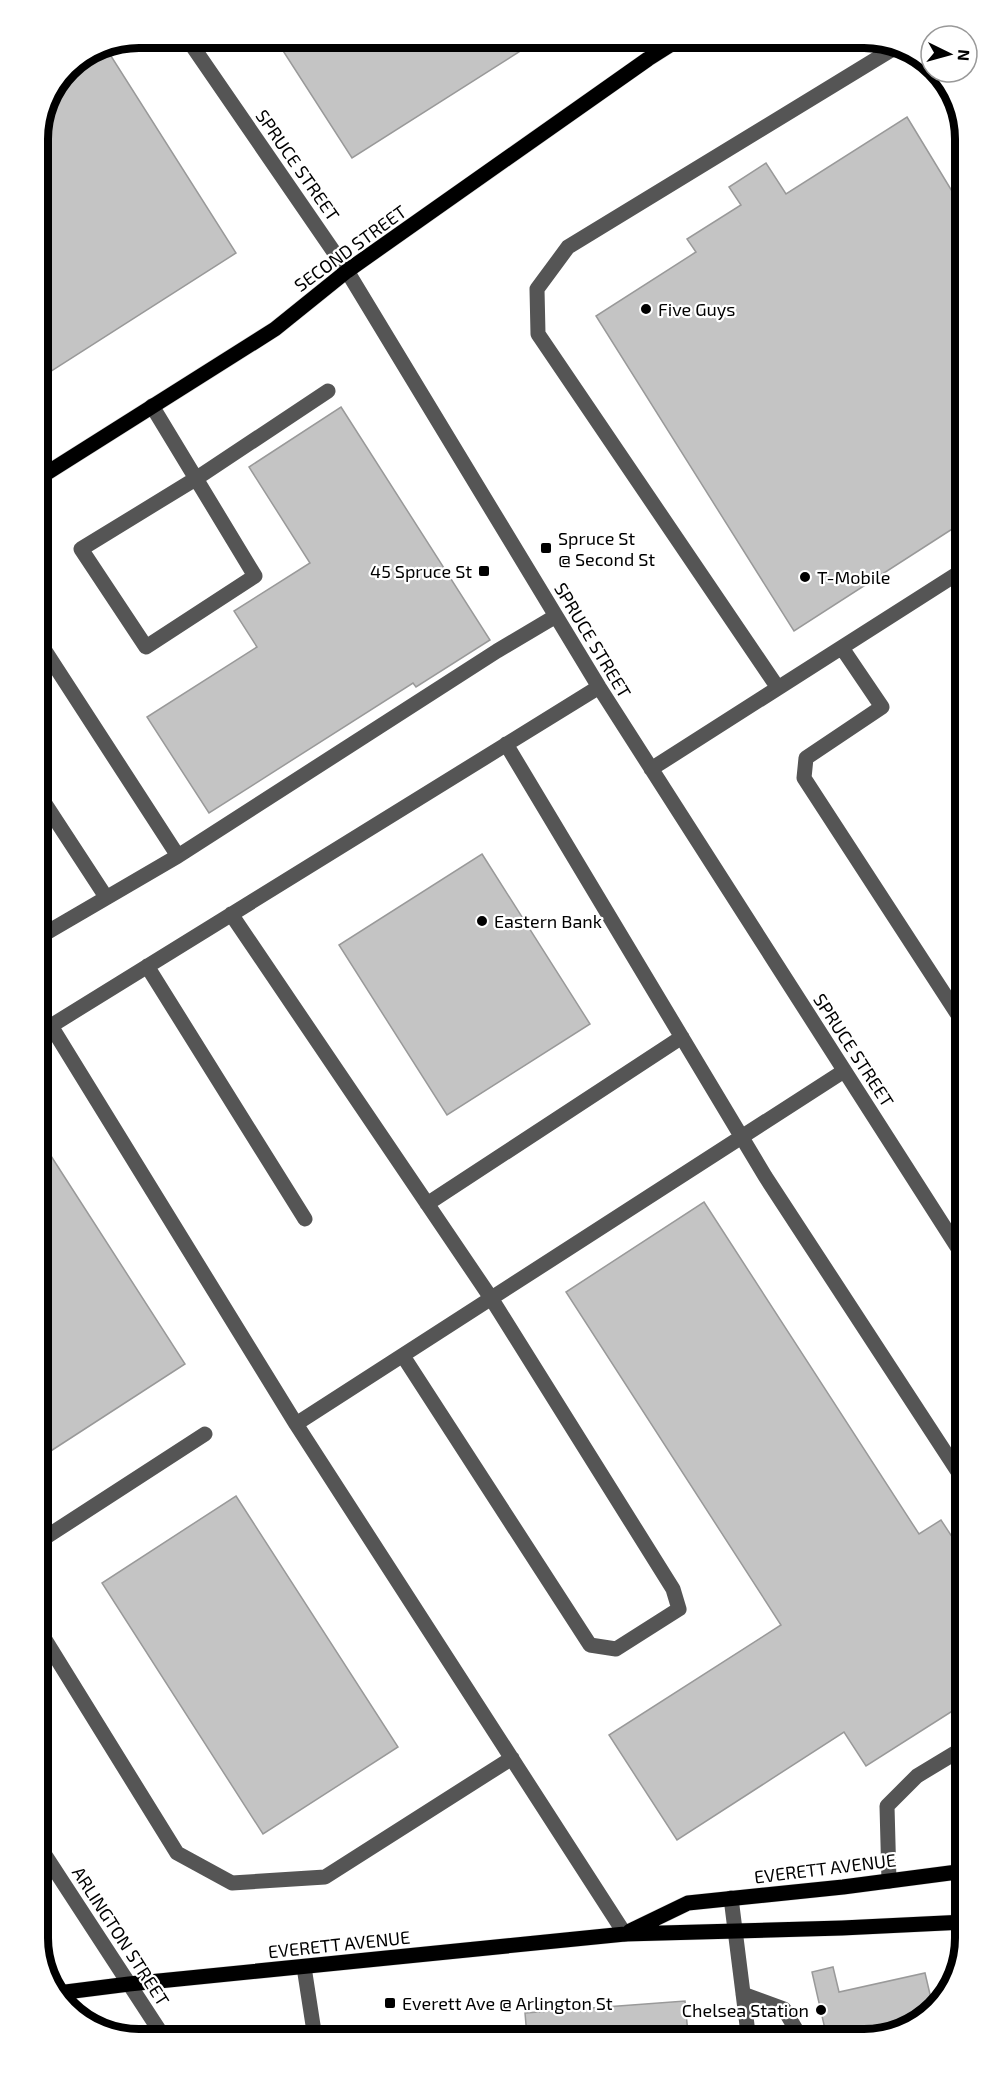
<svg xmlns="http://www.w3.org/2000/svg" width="1003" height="2077" font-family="'Exo 2',sans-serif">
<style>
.building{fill:#c4c4c4;stroke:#999;stroke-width:1.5}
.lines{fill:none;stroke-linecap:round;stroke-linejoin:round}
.major-casing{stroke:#dbdbdb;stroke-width:16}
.minor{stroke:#555;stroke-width:15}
.major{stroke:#000;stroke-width:15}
.poi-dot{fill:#000;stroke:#fff;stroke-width:2}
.labels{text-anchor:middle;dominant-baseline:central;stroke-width:4.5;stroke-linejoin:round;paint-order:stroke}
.street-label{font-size:18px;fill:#000;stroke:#fff}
.poi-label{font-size:18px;fill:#000;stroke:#fff;text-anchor:start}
.rim{fill:none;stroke:#000;stroke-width:8}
</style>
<rect width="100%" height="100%" fill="#fff"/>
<path class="building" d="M536,41L352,158L278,43Z
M100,45H104L236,253L39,379L38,132L67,67Z
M907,117L958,201L960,524L794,631L596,316L696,252L687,239L741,205L729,187L766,163L786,194Z
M341,407L490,640L416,687L413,683L209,813L147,717L257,647L234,611L310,563L249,467Z
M482,854L590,1024L447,1115L339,945Z
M42,1142L185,1364L43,1456Z
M704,1202L919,1534L941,1520L964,1555L965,1703L866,1766L844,1732L677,1840L609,1735L781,1625L566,1292Z
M236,1496L398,1747L263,1834L102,1583Z
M833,1967L839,1992L925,1973L933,2007L903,2032L808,2033L825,2029L812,1972Z
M685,2001L688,2034L527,2036L525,2013Z"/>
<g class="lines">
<g class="major-casing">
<path id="major" d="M39,478L275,329L347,271L648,59L678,40
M630,1931L688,1903L843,1887L965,1871
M58,1993L129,1984L625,1934L842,1928L965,1922"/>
</g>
<path class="minor" d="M191,44L347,271L599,687L963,1256
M152,406L255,576L146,647L81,549L197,478L328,391
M40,643L178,856
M842,648L882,707L806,758L804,778L962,1021
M778,688L538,334L537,289L568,247L896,47
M506,744L765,1176L964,1481
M651,769L960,572
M40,796L106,897
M231,914L491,1298L673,1589L679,1609L616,1649L590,1645L403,1356
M41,925L46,933L178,856L497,651L556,616
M147,966L305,1219
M51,1026L296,1424
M41,1032L599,687
M427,1204L682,1037
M43,1539L205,1434
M44,1638L177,1853L232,1883L325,1877L512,1758
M45,1855L165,2039
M889,1881L887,1806L917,1776L965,1747
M731,1898L748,2033
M625,1934L296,1424L844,1071
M304,1967L315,2038
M743,1994L784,2009L798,2033"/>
<use href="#major" class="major"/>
</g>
<g class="poi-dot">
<circle cx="646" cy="309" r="6"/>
<rect x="540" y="542" width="12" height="12" rx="3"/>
<rect x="478" y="565" width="12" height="12" rx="3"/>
<circle cx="805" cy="577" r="6"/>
<circle cx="482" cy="921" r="6"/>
<rect x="384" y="1997" width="12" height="12" rx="3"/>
<circle cx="821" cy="2010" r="6"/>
</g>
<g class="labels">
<g class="street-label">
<text transform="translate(298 165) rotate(55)">SPRUCE STREET</text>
<text transform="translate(350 248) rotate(-36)">SECOND STREET</text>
<text transform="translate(593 640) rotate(59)">SPRUCE STREET</text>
<text transform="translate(854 1050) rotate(57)">SPRUCE STREET</text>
<text transform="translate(825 1868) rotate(-7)">EVERETT AVENUE</text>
<text transform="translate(121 1936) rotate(57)">ARLINGTON STREET</text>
<text transform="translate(339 1944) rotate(-6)">EVERETT AVENUE</text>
</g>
<g class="poi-label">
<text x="658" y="309">Five Guys</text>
<text x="558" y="538">Spruce St<tspan x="558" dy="21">@ Second St</tspan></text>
<text x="472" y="571" text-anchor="end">45 Spruce St</text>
<text x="817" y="577">T-Mobile</text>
<text x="494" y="921">Eastern Bank</text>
<text x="402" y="2003">Everett Ave @ Arlington St</text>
<text x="809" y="2010" text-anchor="end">Chelsea Station</text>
</g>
</g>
<path d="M0 0H1003V2077H0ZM139 48H864A91 91 0 0 1 955 139V1938A91 91 0 0 1 864 2029H139A91 91 0 0 1 48 1938V139A91 91 0 0 1 139 48Z" fill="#fff" fill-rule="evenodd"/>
<path class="rim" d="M139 48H864A91 91 0 0 1 955 139V1938A91 91 0 0 1 864 2029H139A91 91 0 0 1 48 1938V139A91 91 0 0 1 139 48Z"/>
<g transform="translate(949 54) rotate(95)"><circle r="28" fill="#ffffff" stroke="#999999" stroke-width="1.5"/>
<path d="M0-4.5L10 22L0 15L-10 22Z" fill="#000000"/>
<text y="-9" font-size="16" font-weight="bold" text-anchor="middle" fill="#000000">N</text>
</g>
</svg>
